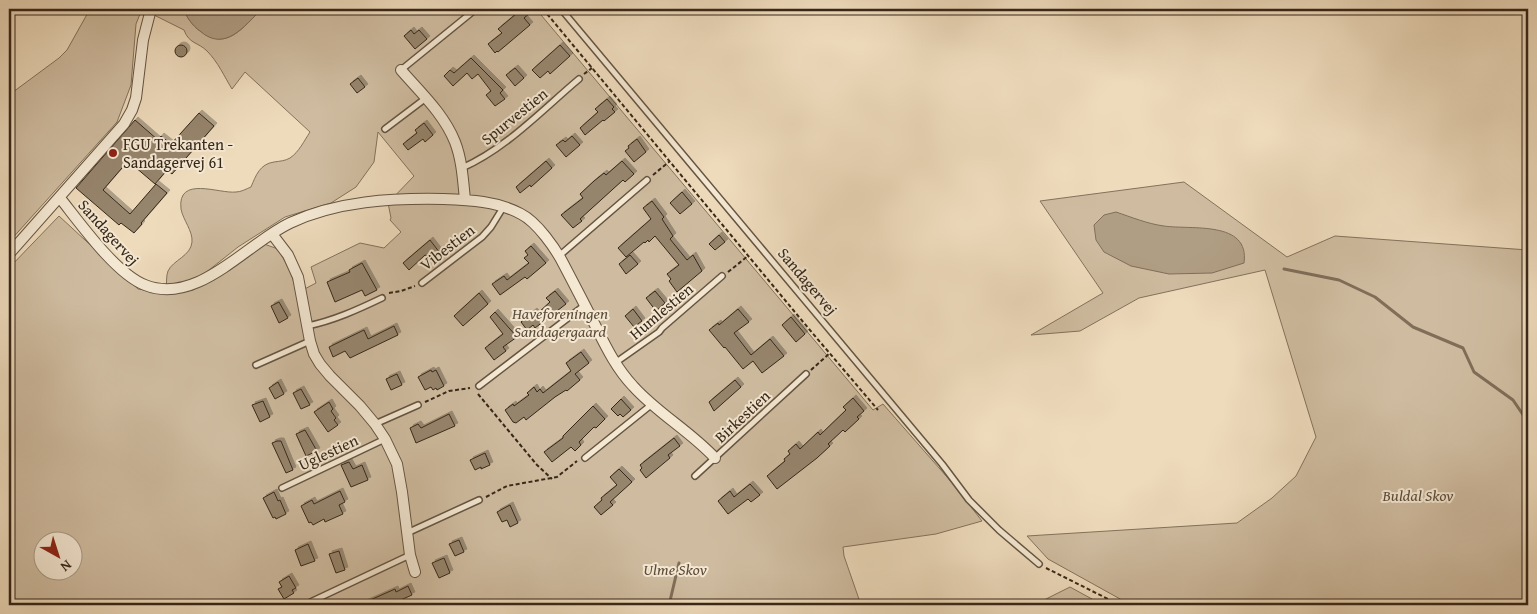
<svg xmlns="http://www.w3.org/2000/svg" width="1537" height="614" font-family="'Gentium Book Plus',serif">
<style>
.green{fill:#cfbca0;stroke:#83725c;fill-rule:evenodd}
.water{fill:#b09e84;stroke:#806e59}
.lines{fill:none;stroke-linecap:round;stroke-linejoin:round}
.stream{stroke:#806e59;stroke-width:3}
.building{fill:#96856d;stroke:#372718;filter:url(#shadow)}
.lane-casing{stroke:#655441;stroke-width:8}
.street-casing{stroke:#655441;stroke-width:12}
.path{stroke:#372718;stroke-width:2;stroke-dasharray:4 2.5;stroke-linecap:butt}
.lane{stroke:#f4e8d3;stroke-width:5}
.street{stroke:#f4e8d3;stroke-width:10}
.poi-dot{fill:#8f2418;stroke:#f4e8d3;stroke-width:2}
.labels{text-anchor:middle;dominant-baseline:central;stroke-width:4;stroke-linejoin:round;paint-order:stroke}
.street-label{font-size:16px;fill:#372718;stroke:#f4e8d3}
.poi-label{font-size:16px;fill:#372718;stroke:#f4e8d3;text-anchor:start}
.park-label{font-size:16px;font-style:italic;fill:#5d4c3a;stroke:#f4e8d3}
</style>
<defs>
<filter id="shadow"><feDropShadow dx="3" dy="-3" stdDeviation="0" flood-color="#0004"/></filter>
</defs>
<rect width="100%" height="100%" fill="#eedbbc"/>
<filter id="stains"><feTurbulence type="fractalNoise" baseFrequency=".004" numOctaves="4"/><feColorMatrix values="0 0 0 0 .2 0 0 0 0 .09 0 0 0 0 .02 0 0 0 .5 -.17"/></filter>
<radialGradient id="worn" r=".72"><stop offset=".6" stop-color="#630" stop-opacity="0"/><stop offset="1" stop-color="#630" stop-opacity=".3"/></radialGradient>
<path class="green" d="M90,9H142L136,24L131,85L117,122L9,242V95L59,58L67,50Z
M157,9H184C186,17 193,26 200,31C227,52 243,27 262,9H536L873,410L883,404L954,485L982,521L936,534L843,547L844,556L861,605H9V268L59,216L138,289L172,294L193,290L264,244L278,249L290,270L297,293L316,283L311,267L360,243L384,248L401,232L390,220L391,218L388,203L414,176L378,132L374,162L356,187L331,203L285,217L238,247L204,274L179,286L166,287C167,282 166,276 168,271C173,260 191,256 192,242C193,231 183,220 181,209C177,175 219,194 236,192C241,192 246,189 251,187C256,175 260,164 274,162C280,161 285,161 290,158C299,152 304,141 310,132L245,72L232,89C224,76 218,62 207,51C198,42 189,44 184,30L154,15ZM42,542H72V572H42Z
M1184,182L1287,257L1335,236L1528,250V605H1131L1048,559L1027,536L1237,523L1272,498L1296,476L1316,437L1265,270L1139,298L1080,331L1031,335L1103,293L1040,201Z
M1070,587L1103,605H1034Z"/>
<path class="water" d="M184,9H262C244,26 225,53 200,31C193,26 186,17 184,9Z
M1116,212C1131,217 1148,224 1164,226C1191,230 1250,220 1244,263L1212,273L1169,274L1131,266L1104,252L1096,240L1094,225L1104,215Z"/>
<g class="lines">
<path class="stream" d="M1284,269L1339,280L1375,297L1413,327L1463,348L1474,372L1513,400L1528,422
M669,605L679,563"/>
</g>
<path class="building" d="M522,9H535L524,18L530,25L498,52L497,51L495,53L488,44L502,33L498,29Z
M411,30L414,34L419,30L427,39L415,49L404,36Z
M175 51a6 6 0 1 1 12 0a6 6 0 1 1-12 0Z
M560,45L570,56L550,74L548,71L540,78L532,70Z
M471,58L503,90L500,93L505,99L495,106L486,95L491,91L478,74L472,79L467,73L453,86L444,76L450,70L454,73Z
M515,68L524,78L515,86L506,75Z
M358,78L365,87L357,93L350,84Z
M607,99L614,107L612,109L615,112L604,121L603,120L585,135L580,128L598,112L595,109Z
M199,113L214,126L172,174L167,170L155,184L128,161L103,190L130,214L156,184L167,193L141,223L142,224L134,233L121,223L119,225L76,188L135,120L158,140L161,136L171,144Z
M424,123L433,135L425,142L423,139L408,150L403,144L417,133L415,130Z
M572,136L580,145L566,157L556,145L563,140L565,142Z
M637,139L646,152L634,162L625,151L629,148L628,146Z
M546,161L552,168L531,187L530,185L520,193L516,187Z
M622,161L634,174L625,182L623,180L580,219L582,221L573,228L561,215L583,198L580,194L594,181L604,173L606,175Z
M682,192L692,204L680,214L670,203Z
M652,201L664,217L662,219L673,236L670,239L687,260L693,255L702,271L677,292L669,281L671,279L667,274L679,265L655,236L649,242L648,240L645,243L644,242L626,257L618,248L651,219L643,208Z
M719,235L725,242L715,250L709,244Z
M430,240L443,257L436,263L429,255L427,256L425,255L409,270L403,263Z
M531,246L546,263L527,279L525,277L500,295L492,284L504,276L507,280L529,263L524,258L528,255L525,251Z
M630,255L638,264L626,274L619,264Z
M362,263L377,290L365,296L362,290L335,302L327,282L350,272L349,270Z
M555,291L566,304L535,328L533,325L527,330L521,322L534,311L537,314L550,302L546,298Z
M655,291L665,303L656,311L646,298Z
M479,293L488,304L463,326L454,316Z
M279,302L288,318L279,323L271,306Z
M633,309L642,321L634,327L625,316Z
M738,309L749,322L734,333L751,355L770,339L784,356L762,373L753,361L743,369L725,347L724,348L709,330L718,323L719,325Z
M495,312L517,337L503,347L506,351L494,360L485,348L503,334L490,317Z
M791,317L805,334L796,342L782,325Z
M394,326L398,335L350,358L345,351L333,357L329,347L364,330L368,339Z
M581,352L589,363L575,374L580,380L567,391L566,390L555,397L526,420L524,417L516,423L513,422L505,410L513,404L514,406L529,395L527,393L534,387L537,392L540,389L543,393L571,371L566,363Z
M431,370L432,372L436,370L444,386L437,390L436,388L433,390L431,387L425,390L418,377Z
M397,374L402,385L391,390L386,379Z
M735,380L741,387L714,411L709,402Z
M278,382L284,394L275,399L269,388Z
M301,389L310,405L301,409L293,393Z
M853,398L864,411L857,417L859,419L845,432L843,430L828,444L830,446L817,458L777,489L767,476L785,461L784,459L790,454L788,451L796,444L800,449L818,432L820,435L846,410L843,407Z
M621,399L631,410L623,417L620,414L618,416L611,409Z
M263,401L270,417L260,422L252,405Z
M329,402L333,409L331,411L336,418L334,420L338,425L328,432L314,412Z
M593,406L605,419L596,428L594,427L579,442L581,445L575,451L571,447L552,462L544,452L563,438V436Z
M449,414L455,426L416,443L410,428L418,424L421,428Z
M305,430L317,451L306,456L296,434Z
M674,438L680,446L668,455L670,458L646,478L640,470L642,468L640,465Z
M277,441H281L293,470L286,473L272,443Z
M485,453L490,465L481,469V467L475,470L470,460Z
M349,462L353,469L362,465L368,480L351,487L341,465Z
M619,469L632,482L610,502L613,505L601,515L594,507L602,500L601,498L617,485L610,477Z
M750,484L760,495L751,502L748,499L728,514L718,501L730,491L734,497Z
M340,491L345,502L339,505L343,514L325,522L324,519L313,525L311,522L309,523L301,506L312,500L314,504Z
M274,492L278,501L280,500L286,514L276,519L275,517L273,518L263,498Z
M510,505L518,523L510,527L507,520L502,522L497,512Z
M459,540L464,552L455,556L449,544Z
M308,544L315,561L301,566L295,550Z
M339,551L345,570L336,573L329,554Z
M444,558L450,573L439,578L432,563Z
M289,576L296,588L292,590L294,593L284,599L278,589L282,587L279,582Z
M408,586L412,595L389,605H359L395,589L396,592Z"/>
<g class="lines">
<g class="lane-casing">
<path id="lane" d="M561,9L942,464L969,500L999,530L1039,564
M401,70L476,9
M385,129L426,98
M462,168C507,148 542,110 579,79
M559,256L647,180
M422,283L482,237L491,227L504,206
M307,326C333,321 359,309 382,298
M615,363L659,332L662,328L722,276
M256,365L310,341
M479,386L585,305
M375,424L418,405
M585,458L651,405
M695,476L806,374
M282,488L385,439
M407,533L479,500
M304,605L410,555"/>
</g>
<g class="street-casing">
<path id="street" d="M401,70C420,92 444,114 455,142C462,160 463,180 465,200
M60,198C80,223 116,274 145,285C197,306 246,244 290,223C337,201 392,198 443,199C470,200 497,201 521,214C537,222 556,249 564,265C575,286 586,307 597,329C607,349 617,369 633,386C657,413 690,431 715,458
M272,234L288,255L298,277L310,341L314,354L320,364L330,376L360,406L375,424L385,439L397,464L402,492L410,555L415,572
M9,254L124,124L132,110L136,98L143,40L151,9"/>
</g>
<path class="path" d="M543,9L809,329L878,410
M584,74L592,68
M653,175L670,161
M728,272L748,256
M389,293L401,291L415,286
M811,370L830,353
M478,394L537,465L552,479
M425,402L449,391L470,388
M486,497L507,486L557,477L577,461
M1046,568L1120,605"/>
<use href="#lane" class="lane"/>
<use href="#street" class="street"/>
</g>
<circle class="poi-dot" cx="113" cy="153" r="5"/>
<g class="labels">
<g class="street-label">
<text transform="translate(514 116) rotate(-39)">Spurvestien</text>
<text transform="translate(109 232) rotate(48)">Sandagervej</text>
<text transform="translate(447 247) rotate(-38)">Vibestien</text>
<text transform="translate(808 281) rotate(50)">Sandagervej</text>
<text transform="translate(661 311) rotate(-40)">Humlestien</text>
<text transform="translate(742 416) rotate(-43)">Birkestien</text>
<text transform="translate(328 452) rotate(-25)">Uglestien</text>
</g>
<g class="poi-label">
<text x="123" y="144">FGU Trekanten -<tspan x="123" dy="18">Sandagervej 61</tspan></text>
</g>
<g class="park-label">
<text x="560" y="313">Haveforeningen<tspan x="560" dy="18">Sandagergaard</tspan></text>
<text x="1418" y="495">Buldal Skov</text>
<text x="675" y="569">Ulme Skov</text>
</g>
</g>
<rect width="1537" height="614" fill="none" stroke="#eedbbc" stroke-width="30"/>
<rect x="10" y="10" width="1517" height="594" fill="none" stroke="#372718" stroke-width="2.5"/>
<rect x="15" y="15" width="1507" height="584" fill="none" stroke="#372718"/>
<g transform="translate(58 556) rotate(141)"><circle r="24" fill="#f4e8d3" stroke="#a89b88"/>
<path d="M0-4L9 19L0 12L-9 19Z" fill="#8f2418"/>
<text y="-8" font-size="14" font-weight="bold" text-anchor="middle" fill="#372718">N</text>
</g>
<rect width="100%" height="100%" filter="url(#stains)"/>
<rect width="100%" height="100%" fill="url(#worn)"/>
</svg>
